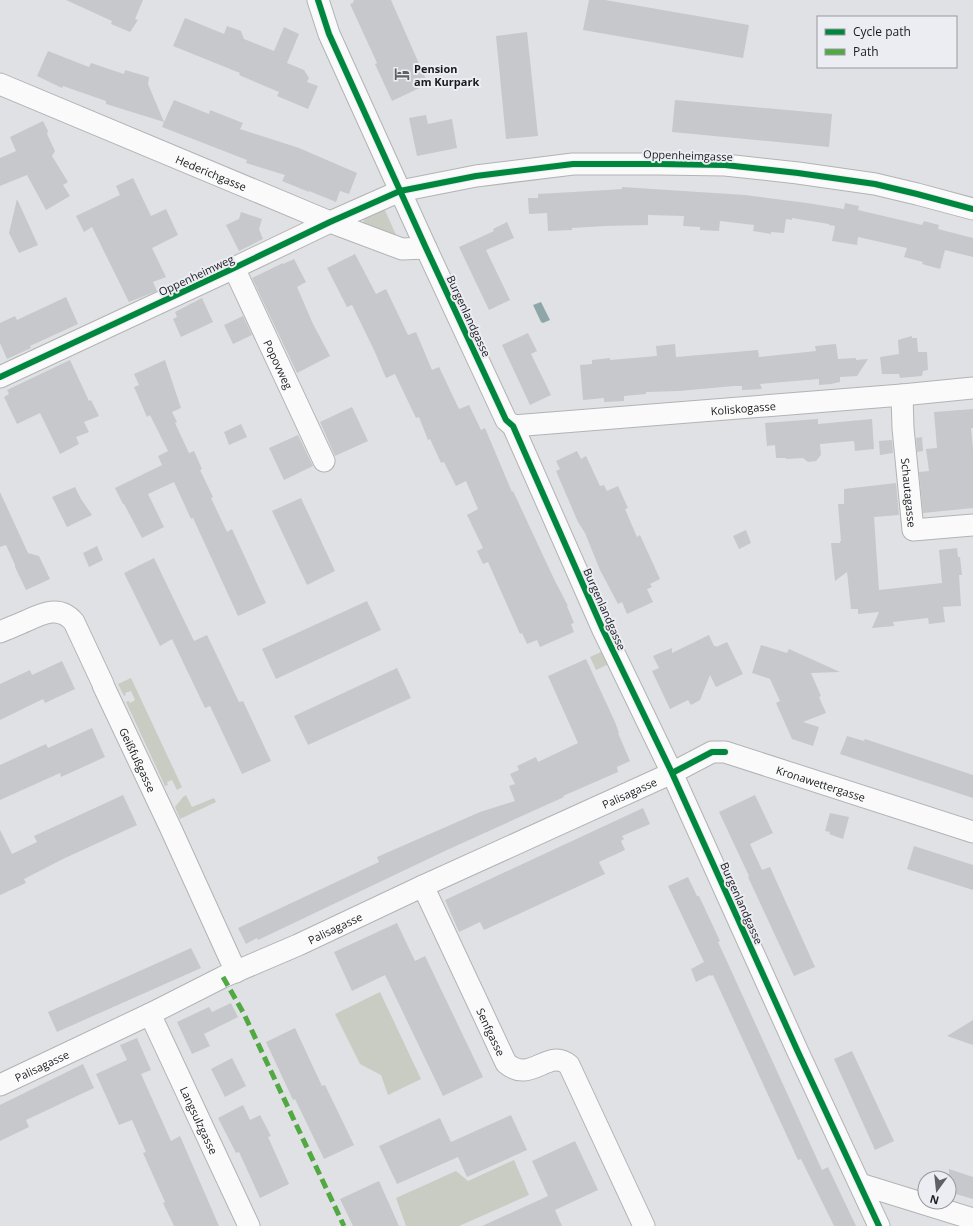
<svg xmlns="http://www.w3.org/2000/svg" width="973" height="1226" font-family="'Open Sans',sans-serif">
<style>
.green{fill:#c9ccc2}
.water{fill:#8da7a8}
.building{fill:#c7c8cb}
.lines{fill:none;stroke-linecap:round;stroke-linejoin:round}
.minor-casing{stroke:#b2b3b5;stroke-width:23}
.minor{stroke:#fafafb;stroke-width:21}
.quiet{stroke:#52a943;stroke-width:5;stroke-dasharray:10 5;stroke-linecap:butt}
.cycleway-casing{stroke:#ebedf3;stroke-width:8}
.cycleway{stroke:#00873e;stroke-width:6}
.labels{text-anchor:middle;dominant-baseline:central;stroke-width:4;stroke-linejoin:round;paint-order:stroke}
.poi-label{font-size:11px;font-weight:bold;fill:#1a1b1d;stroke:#ebedf3;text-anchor:start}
.street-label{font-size:11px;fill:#1a1b1d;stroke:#ebedf3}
</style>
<rect width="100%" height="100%" fill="#e0e1e4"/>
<path class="green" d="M384,208L396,235L389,237L364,225L363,219L366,216Z
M605,650L611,663L596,670L590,657Z
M131,678L182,787L177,790L172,780L167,782L168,785L165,786L126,702L129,701L130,703L135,700L131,691L125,693L126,695L124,696L118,684Z
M186,795L192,807L214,798L216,802L180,819L175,807L183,797Z
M380,992L421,1079L388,1095L381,1075L360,1064L335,1014Z
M514,1160L529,1195L459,1226H406L396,1198L456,1171L468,1181Z"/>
<path class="water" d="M541,302L550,320L543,323L541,322L533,305Z"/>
<path class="building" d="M66,0H143L135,19L138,20L130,32L111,24L112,21Z
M354,0H391L428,84L392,101L375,64L377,63L350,4L353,3Z
M589,0H605L749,25L743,58L583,30Z
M185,18L224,34L227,26L241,31L244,39L274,51L284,27L299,34L287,63L304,70L309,78L307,82L318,86L308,109L277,96L279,92L239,75L240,73L173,46Z
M527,32L538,136L506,139L496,36Z
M48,51L89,67L91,63L124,74L125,70L149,77L148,84L164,122L174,100L209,114L210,110L243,123L240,129L299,148L357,173L349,194L340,191L336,202L309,191V192L282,181L285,175L246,163L247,160L162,127L164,122L106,104V101L63,86L62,88L37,76Z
M675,100L832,114L829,147L672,132Z
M426,115L428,124L452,119L457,148L417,156L409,118Z
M43,121L48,131L47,134L55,151L52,156L68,182L63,185L70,196L46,210L27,175L0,186V158L16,151L10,137Z
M133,178L151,216L166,209L178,235L152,248L166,277L153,282L157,291L129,302L92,227L84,232L76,216L120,195L116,186Z
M622,187L745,195L807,203L844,209L845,203L859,206L858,210L922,225L924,221L939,225L938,229L973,238V257L945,250L940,269L922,264L923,262L904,257L907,248L858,237L857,245L832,241L835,226L829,225V224L792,218V220L786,219L784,233L771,232V234L753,231L754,225L720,221L719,231L700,230V227L683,226L684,216L648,215V225L605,226L572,228V230L548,231L547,213L529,214L528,198H538V194L607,190L622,189Z
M17,199L38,245L19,253L9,233Z
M241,212L262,219L259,229L263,239L239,251L226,225L239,219Z
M507,222L514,238L486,250L510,300L489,310L459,247L494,231L493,229Z
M355,254L376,294L386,289L408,335L416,332L432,370L439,367L459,409L469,405L481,430L485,428L512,492L513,491L554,579L568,606H567L574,623L571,624L574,632L540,647L537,640L527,644L522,633L520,634L488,562L483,564L477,551L483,548L467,515L478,509L466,481L456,486L444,462L441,463L430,439L428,440L419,417L416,418L395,374L386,378L374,350L352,305L347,307L327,268Z
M294,259L306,282L297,287L313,324L330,356L297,373L252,278L283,263V264Z
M66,297L78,324L30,346L31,348L7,359L0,343V323L15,316L17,320Z
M202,298L213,322L181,337L173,319L177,317L175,312Z
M243,316L252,335L233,344L224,325Z
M528,333L537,351L531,354L551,395L530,405L502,345Z
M912,336V338H917L918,352H927L928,370L923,371L922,376L900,378L899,374H882L880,357L899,354L898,340Z
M675,344L676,357L758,350L759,357L816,351L815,346L836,344L838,359L856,358V360L868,359L857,376L840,377V382L831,384L819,385V379L760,384L762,389L742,390V386H734L679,391L646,392V394L624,396V401L604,402V398L583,400L580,365L592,364V360L610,358V360L657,356L656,346Z
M70,360L89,401L91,400L99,416L84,422L89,432L76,437L79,444L60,454L40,413L17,424L4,397L9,394L7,390Z
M165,360L181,408L172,412L177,422L175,423L189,453L194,451L202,469L200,470L213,497L211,498L227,532L232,529L266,603L238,616L193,518L191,519L174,482L148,494L164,527L142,538L124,504H123L115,488L162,465L158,456L168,451L150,415L147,417L134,387L139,385L134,374Z
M352,407L368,441L335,456L320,422Z
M973,409V428H971L973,449V508L923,513L919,472L929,471L926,449L937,448L934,412Z
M818,419V424L872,419L874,449L855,451L854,441L820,444L821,455L816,461L808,462L803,458L786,459V458H776L775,445L767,446L765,423Z
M241,424L247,437L229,445L224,432Z
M298,435L313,466L284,480L269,448Z
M922,437L923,451L917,452L916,438Z
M892,440L893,453L880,455L879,441Z
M577,451L581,459L586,456L600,486L604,485L607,491L618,486L628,508L625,509L637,537L640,535L660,579L650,584L652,587L647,589L653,602L627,614L622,602L618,604L600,570L585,533L578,522L556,471L560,469L556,461Z
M896,483L899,515L874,517L879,590L942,583L939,550L957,548L958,557H960L962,575H959L961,606L943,607L945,622L929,624L928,618L893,622L894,626L872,628L879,612L858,614V609H851L847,572L835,581L831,543H840V541H841L838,504H844V489Z
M75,487L81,499L92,515L67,527L52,497Z
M0,492L28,553L39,556L50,579L26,590L15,567V565L6,545L0,547Z
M301,498L335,571L307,585L272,511Z
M746,530L751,543L739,549L733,536Z
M97,546L103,560L89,567L83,553Z
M154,558L194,641L207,635L239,702L243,701L271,761L242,774L210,706L205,708L172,639L160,646L124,573Z
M367,601L381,630L276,679L262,649Z
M709,635L714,646H716V647L727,642L743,674L716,687L710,675L700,700L691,705L688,700L670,709L652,671L659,668L653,656L672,648V653Z
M761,645L787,653L789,649L840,672L811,673L821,696L819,697L826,713L803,722L819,727L813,746L792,739L776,703L780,701L770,679L752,673Z
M586,659L615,722L619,733H618L630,761L617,767L618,772L563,796L564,797L447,850L258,940L257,938L246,944L238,928L379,862L377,857L480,812L515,801L509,786L515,784L510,774L519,770L517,766L536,757L538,762L578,743L548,676Z
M62,661L75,689L45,703L43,699L0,720V684L30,670L32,675Z
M397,668L411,698L308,745L294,716Z
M92,728L105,757L61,777L60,773L0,800V765L46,744L48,748Z
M847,736L864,741L865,739L973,775V798L840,754Z
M123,795L137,825L63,859L24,879L26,883L0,895V830L12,854L37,842L34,836Z
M755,795L773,833L750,844L762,870L770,867L815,967L794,976L748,877L749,876L719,812Z
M643,808L650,824L622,836L624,839L621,841L625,850L599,862L605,874L484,930L480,922L459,932L445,900Z
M830,813L849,817L843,839L829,834L830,832L825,831Z
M914,846L973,865V890L907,869Z
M688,877L697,896H699L720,941L718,942L730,968L822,1170L828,1167L856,1226H834L801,1159L798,1160L713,975L711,976L710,975L696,982L691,969L704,962L668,886Z
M397,923L415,961L425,956L483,1077L443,1096L385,975L352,991L334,952Z
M191,948L201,968L57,1032L48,1012Z
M231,1003L238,1017L204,1034L210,1046L192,1054L177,1022L209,1007L212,1012Z
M973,1020V1045L947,1036Z
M295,1028L322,1086L325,1085L354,1145L324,1159L295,1099L293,1100L266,1042Z
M137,1038L151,1070L141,1074L171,1141L180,1136L219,1226H174L163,1203L165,1202L143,1153L146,1152L132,1120L119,1125L96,1074L127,1060L120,1045Z
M852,1051L894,1141L875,1150L834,1059Z
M232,1058L246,1086L225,1097L211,1069Z
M83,1064L94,1088L26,1120L29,1127L0,1141V1105Z
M243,1105L250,1120L260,1115L271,1136L268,1137L289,1184L260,1198L239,1152L236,1153L218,1118Z
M511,1115L527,1150L467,1177L458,1157L397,1184L379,1146L440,1118L451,1142Z
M575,1141L598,1190L555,1210L562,1226H482L548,1196L532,1161Z
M949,1169L973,1177V1199L949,1192Z
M379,1181L399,1226H353L340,1199Z"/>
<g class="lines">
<g class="minor-casing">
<g id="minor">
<path d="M318,0L329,34L426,248L506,420L513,426L603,630L672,773L798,1052L879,1226"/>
<path id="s1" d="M0,84L330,222L402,249L426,248"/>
<path id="s2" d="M234,268L324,461"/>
<path d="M0,377L234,268L330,222L400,191L476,176L573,164H659L725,165L798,173L875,184L917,194L973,209"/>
<path id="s3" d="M902,395L903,428L913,530L973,525"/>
<path id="s4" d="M513,426L902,395L973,388"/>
<path id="s5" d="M0,632C9,628 17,625 26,621C43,613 60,605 74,622L103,684V685L171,829L236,972"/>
<path id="s6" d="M423,886L506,1063C531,1085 548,1047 569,1065L644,1226"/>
<path id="s7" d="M150,1014L249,1226"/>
<path id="s8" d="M0,1085L150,1014L223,977L298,945L423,886L672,773L712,752H725L973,832"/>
<path d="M860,1184L973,1219"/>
</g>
</g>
<use href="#minor" class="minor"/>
<path class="quiet" d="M223,977L244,1014L344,1226"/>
<g class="cycleway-casing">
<path id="cycleway" d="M318,0L329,34L426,248L506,420L513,426L603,630L672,773L798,1052L879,1226
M0,377L234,268L330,222L400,191L476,176L573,164H659L725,165L798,173L875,184L917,194L973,209
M672,773L712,752H725"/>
</g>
<use href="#cycleway" class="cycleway"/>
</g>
<defs>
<g id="hotel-bare" transform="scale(1.2)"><path d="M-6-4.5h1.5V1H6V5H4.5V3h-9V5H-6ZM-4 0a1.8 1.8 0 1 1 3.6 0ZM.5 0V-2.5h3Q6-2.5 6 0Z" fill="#5f6063" stroke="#ebedf3" stroke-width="2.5" paint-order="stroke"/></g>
</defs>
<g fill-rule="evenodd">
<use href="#hotel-bare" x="402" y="74"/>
</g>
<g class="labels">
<g class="poi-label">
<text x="414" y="68">Pension<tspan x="414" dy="13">am Kurpark</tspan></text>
</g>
<g class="street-label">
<text transform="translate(688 155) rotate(2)">Oppenheimgasse</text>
<text stroke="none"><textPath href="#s1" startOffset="229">Hederichgasse</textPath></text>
<text transform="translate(196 275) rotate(-25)">Oppenheimweg</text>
<text transform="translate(469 316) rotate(65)">Burgenlandgasse</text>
<text stroke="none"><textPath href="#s2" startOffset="106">Popovweg</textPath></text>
<text stroke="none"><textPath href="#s4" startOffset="231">Koliskogasse</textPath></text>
<text stroke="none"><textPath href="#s3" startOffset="98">Schautagasse</textPath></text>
<text transform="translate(605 609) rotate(66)">Burgenlandgasse</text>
<text stroke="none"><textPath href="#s5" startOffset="233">Geißfußgasse</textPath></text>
<text stroke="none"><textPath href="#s8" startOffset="900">Kronawettergasse</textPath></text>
<text stroke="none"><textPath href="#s8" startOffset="694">Palisagasse</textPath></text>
<text transform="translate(742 903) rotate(66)">Burgenlandgasse</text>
<text stroke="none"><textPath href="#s8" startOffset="370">Palisagasse</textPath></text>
<text stroke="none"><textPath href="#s6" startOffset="161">Senfgasse</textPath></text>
<text stroke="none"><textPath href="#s8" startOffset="46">Palisagasse</textPath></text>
<text stroke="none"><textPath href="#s7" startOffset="117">Langsulzgasse</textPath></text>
</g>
</g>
<rect x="817" y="16" width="140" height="52" fill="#ebedf3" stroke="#97999d"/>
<rect x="825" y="29" width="20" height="6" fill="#00873e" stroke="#97999d"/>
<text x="853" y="36" font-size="12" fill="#1a1b1d">Cycle path</text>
<rect x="825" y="49" width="20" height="6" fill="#52a943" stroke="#97999d"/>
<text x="853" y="56" font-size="12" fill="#1a1b1d">Path</text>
<g transform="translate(937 1190) rotate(195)"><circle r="19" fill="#ebedf3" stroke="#97999d"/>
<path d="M0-3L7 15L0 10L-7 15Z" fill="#5f6063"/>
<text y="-6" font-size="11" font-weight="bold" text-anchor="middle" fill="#1a1b1d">N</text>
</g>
</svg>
